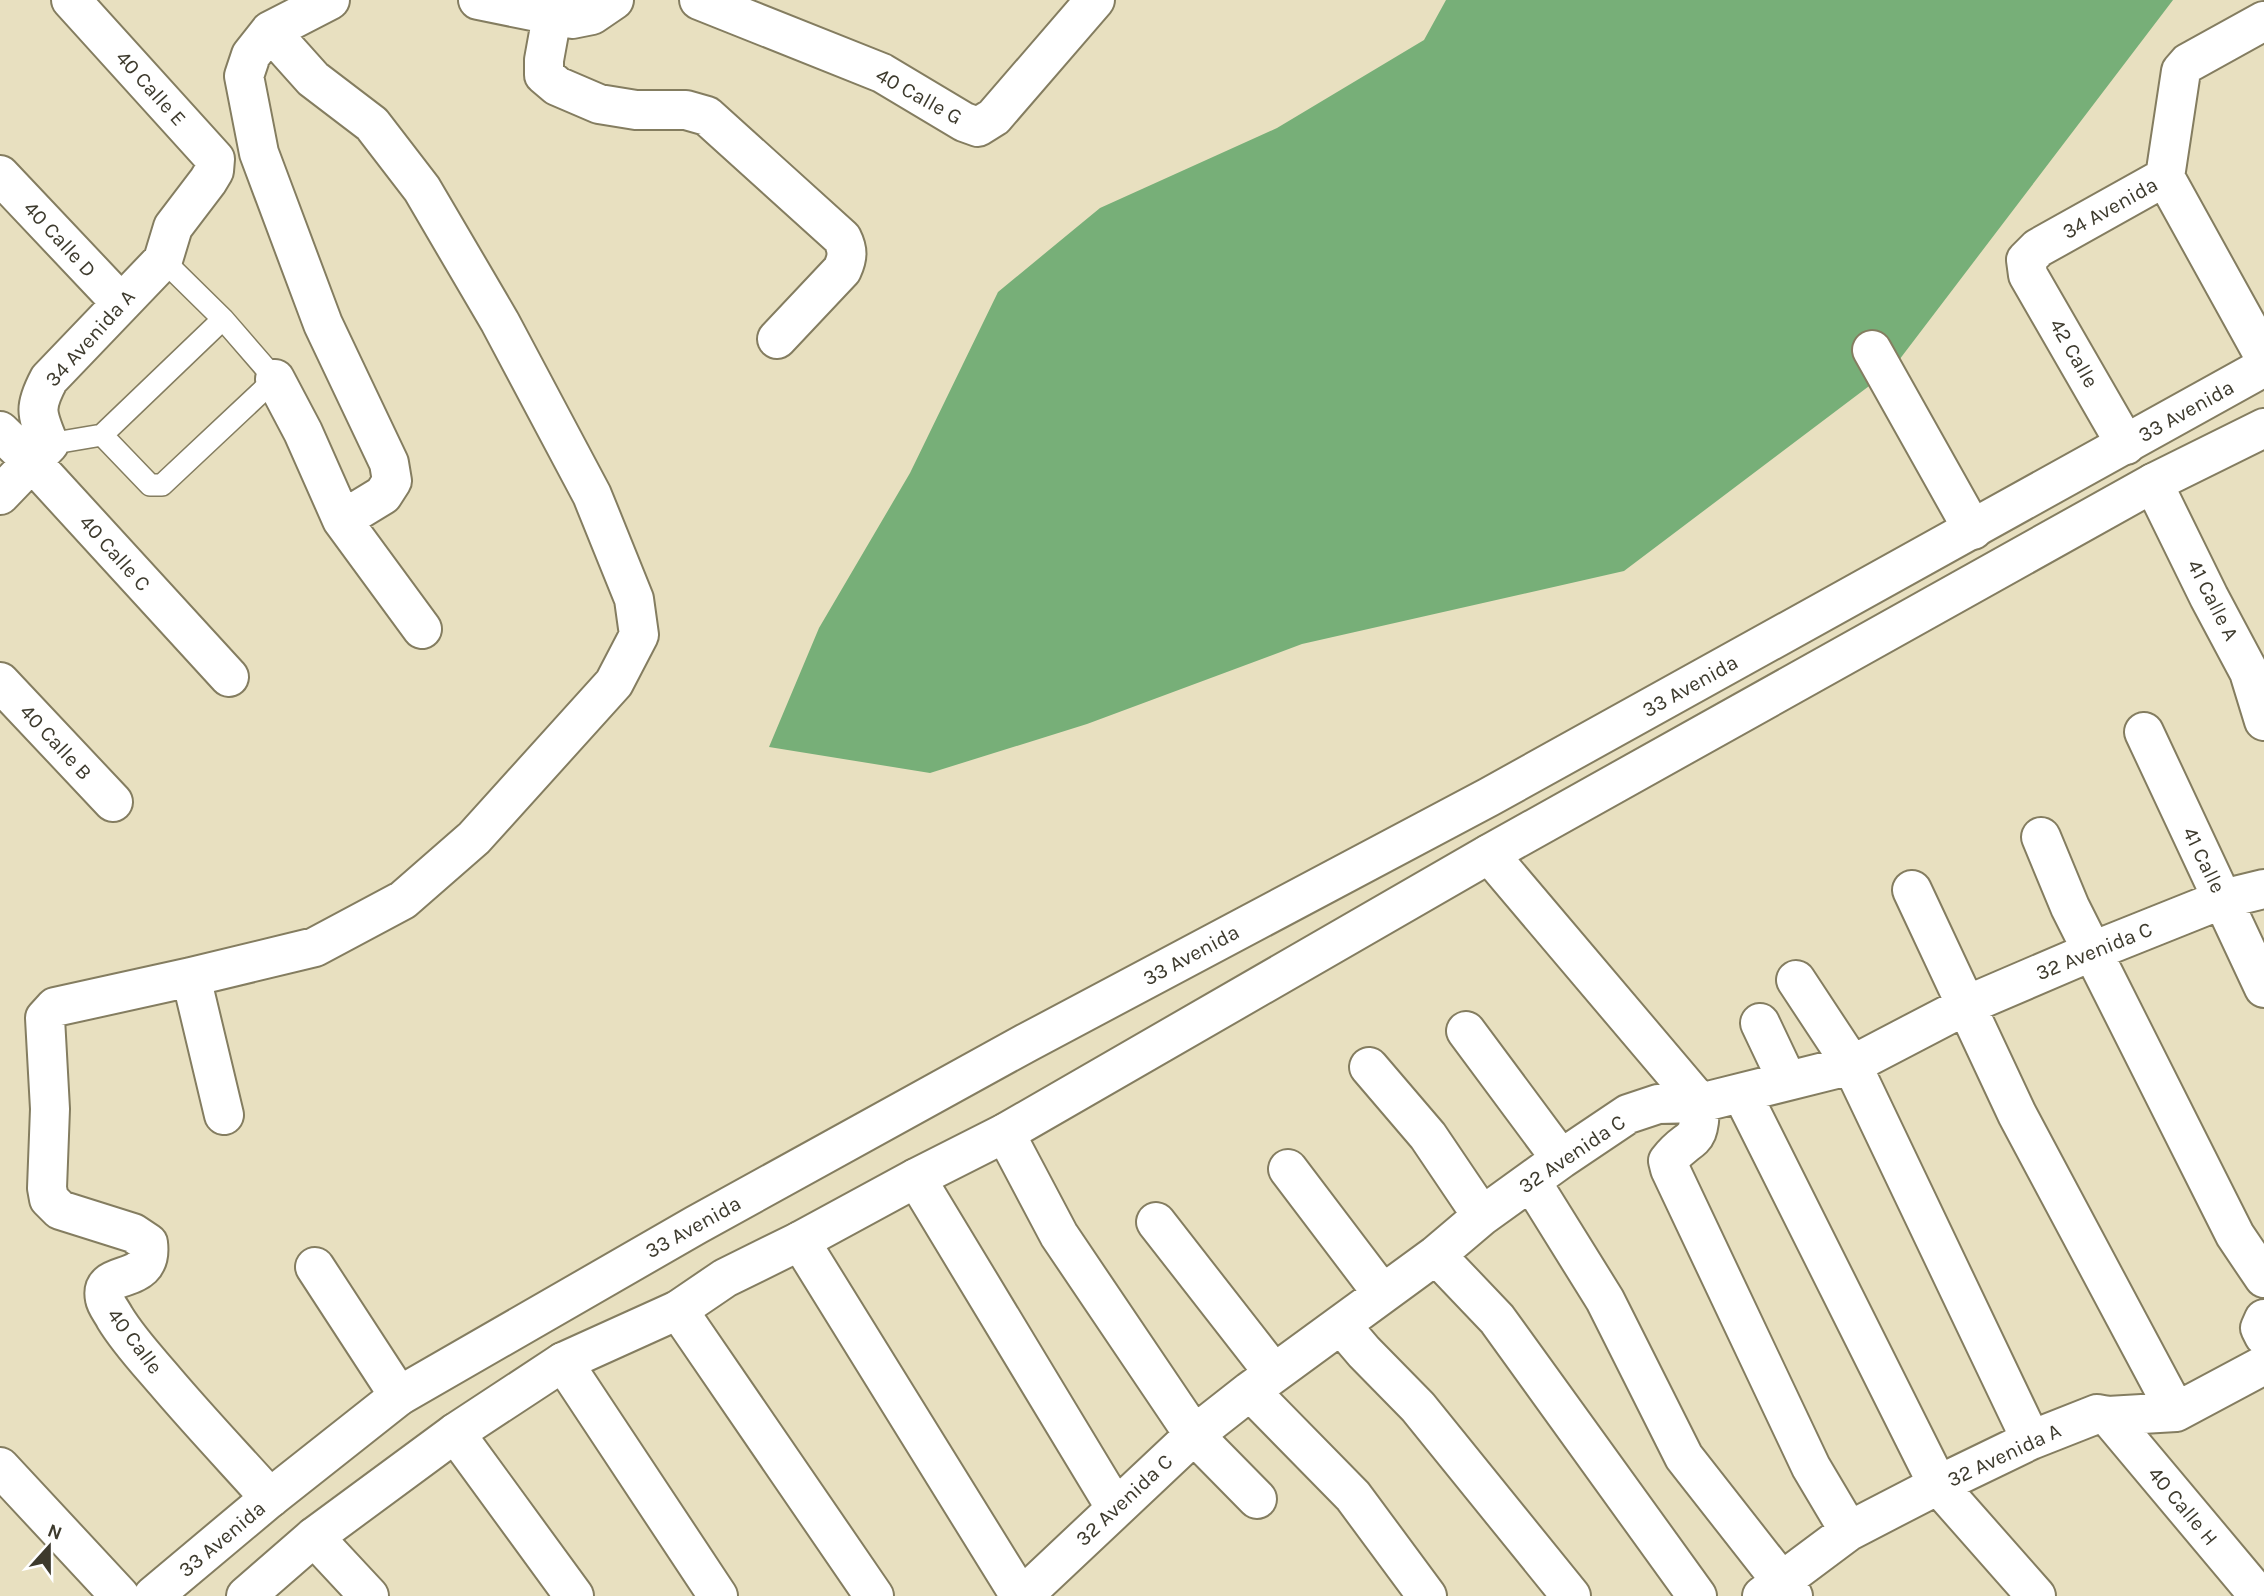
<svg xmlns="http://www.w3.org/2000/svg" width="2264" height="1596" font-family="Karla,sans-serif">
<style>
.forest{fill:#77af78}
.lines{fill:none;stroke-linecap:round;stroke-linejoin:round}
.service-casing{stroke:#847d60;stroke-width:24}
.minor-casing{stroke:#847d60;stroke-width:42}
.tertiary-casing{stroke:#847d60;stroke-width:42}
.service{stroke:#fff;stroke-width:21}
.minor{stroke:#fff;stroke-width:38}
.tertiary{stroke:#fff;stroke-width:38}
.labels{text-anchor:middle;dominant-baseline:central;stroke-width:5;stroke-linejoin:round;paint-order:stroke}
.street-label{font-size:21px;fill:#3d3a2d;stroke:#fff}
</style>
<rect width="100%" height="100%" fill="#e8e0c0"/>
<path class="forest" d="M1446,0H2173L1893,368L1624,571L1302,644L1087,724L930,773L769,747L819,628L910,473L998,292L1100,208L1277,128L1424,40Z"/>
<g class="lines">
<g class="service-casing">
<path id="service" d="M102,435L223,319
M49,444L102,435L150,485H162L275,379L223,319L163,260"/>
</g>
<g class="minor-casing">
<path id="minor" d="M330,0L270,31L251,55L244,76L259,153L323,324L389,463L392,481L383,495L342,520
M478,0L572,19L592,15L614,0
M699,0L882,73L964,122L978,127L994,117L1095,0
M552,16L544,60V75L557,86L599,104L636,110H686L707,116L842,238C848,250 848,257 842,270L777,339
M0,175L120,302
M2165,177L2264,356
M1872,350L1973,530
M275,379L303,432L342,520L422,629
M0,431L33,463L229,677
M2126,445L2028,275L2026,260L2038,248L2165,177L2181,71L2188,63L2264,21
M2153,483L2209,597L2249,672L2264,721
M0,495L49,444C37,414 33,409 49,379L163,260L173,227L208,181L214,171L215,159L71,0
M0,682L113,802
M2144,732L2264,988
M2041,837L2070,907L2235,1235L2264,1278
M1489,854L1700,1103C1700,1149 1690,1132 1668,1161L1670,1169L1811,1467L1849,1531
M1912,890L2017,1114L2176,1412
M191,977L224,1115
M1796,980L1852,1065L2031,1440
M1760,1023L1787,1080
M1466,1031L1561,1159
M1369,1067L1428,1136L1482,1216
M1742,1094L1938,1485L2036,1596
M1005,1133L1059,1235L1194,1435L1257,1499
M1288,1169L1382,1293
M916,1178L1115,1507
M1531,1181L1605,1300L1684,1457L1793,1596
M1156,1222L1273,1372
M800,1241L1020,1596
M1436,1255L1497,1319L1697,1596
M315,1267L399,1396
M678,1310L874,1596
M2264,1319L2260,1328L2264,1336
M1341,1325L1364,1352L1418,1407L1571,1596
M563,1362L718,1596
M1250,1391L1353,1496L1427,1596
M2108,1416L2259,1596
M455,1433L574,1596
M0,1467L120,1596
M270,1498C235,1459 199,1421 165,1381C148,1361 129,1341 115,1318C112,1312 106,1305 105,1299C98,1266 154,1289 148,1243L133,1233L60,1210L49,1199L47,1188L50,1109L45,1018L55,1007L191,977L315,947L403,900L474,838L614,683L639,635L634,599L592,495L500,322L422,189L372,124L313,79L270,31
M314,1537L369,1596
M1023,1596L1194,1435L1250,1391L1436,1255L1482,1216L1561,1159L1628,1114L1658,1104L1700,1103L1852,1065L1967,1005L2093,951L2223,899L2264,889
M1762,1596L1849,1531L1938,1485L2031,1440L2097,1414L2108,1416L2176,1412L2264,1365"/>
</g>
<g class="tertiary-casing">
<path id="tertiary" d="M153,1596L270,1498L399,1396L696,1225L1026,1043L1489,797L2264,367
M246,1596L314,1537L455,1433L563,1362L678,1310L725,1278L800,1241L916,1178L1005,1133L1489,854L2153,483L2264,428"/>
</g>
<use href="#service" class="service"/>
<use href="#minor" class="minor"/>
<use href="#tertiary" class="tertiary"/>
</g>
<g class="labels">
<g class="street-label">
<text transform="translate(151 88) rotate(48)">40 Calle E</text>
<text transform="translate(919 96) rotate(29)">40 Calle G</text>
<text transform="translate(2110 208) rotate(-29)">34 Avenida</text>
<text transform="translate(60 239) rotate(47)">40 Calle D</text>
<text transform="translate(90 338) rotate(-48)">34 Avenida A</text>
<text transform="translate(2074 353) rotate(60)">42 Calle</text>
<text transform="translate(2186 411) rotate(-29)">33 Avenida</text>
<text transform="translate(115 553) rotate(48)">40 Calle C</text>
<text transform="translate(2213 600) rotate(63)">41 Calle A</text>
<text transform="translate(1690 686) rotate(-29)">33 Avenida</text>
<text transform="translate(56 742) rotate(47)">40 Calle B</text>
<text transform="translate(2204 860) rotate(64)">41 Calle</text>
<text transform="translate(2094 951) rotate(-22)">32 Avenida C</text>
<text transform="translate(1191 955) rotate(-28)">33 Avenida</text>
<text transform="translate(1572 1154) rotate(-34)">32 Avenida C</text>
<text transform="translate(693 1227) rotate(-29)">33 Avenida</text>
<text transform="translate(135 1341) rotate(53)">40 Calle</text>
<text transform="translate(2004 1455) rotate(-25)">32 Avenida A</text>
<text transform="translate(1124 1500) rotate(-43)">32 Avenida C</text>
<text transform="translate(2183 1506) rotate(50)">40 Calle H</text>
<text transform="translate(222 1539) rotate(-40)">33 Avenida</text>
</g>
</g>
<g transform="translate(49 1547) rotate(21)" stroke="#ffffff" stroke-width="5" paint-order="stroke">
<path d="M0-5L12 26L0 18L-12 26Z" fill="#3d3a2d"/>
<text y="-10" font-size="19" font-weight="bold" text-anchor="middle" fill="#3d3a2d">N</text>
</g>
</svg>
